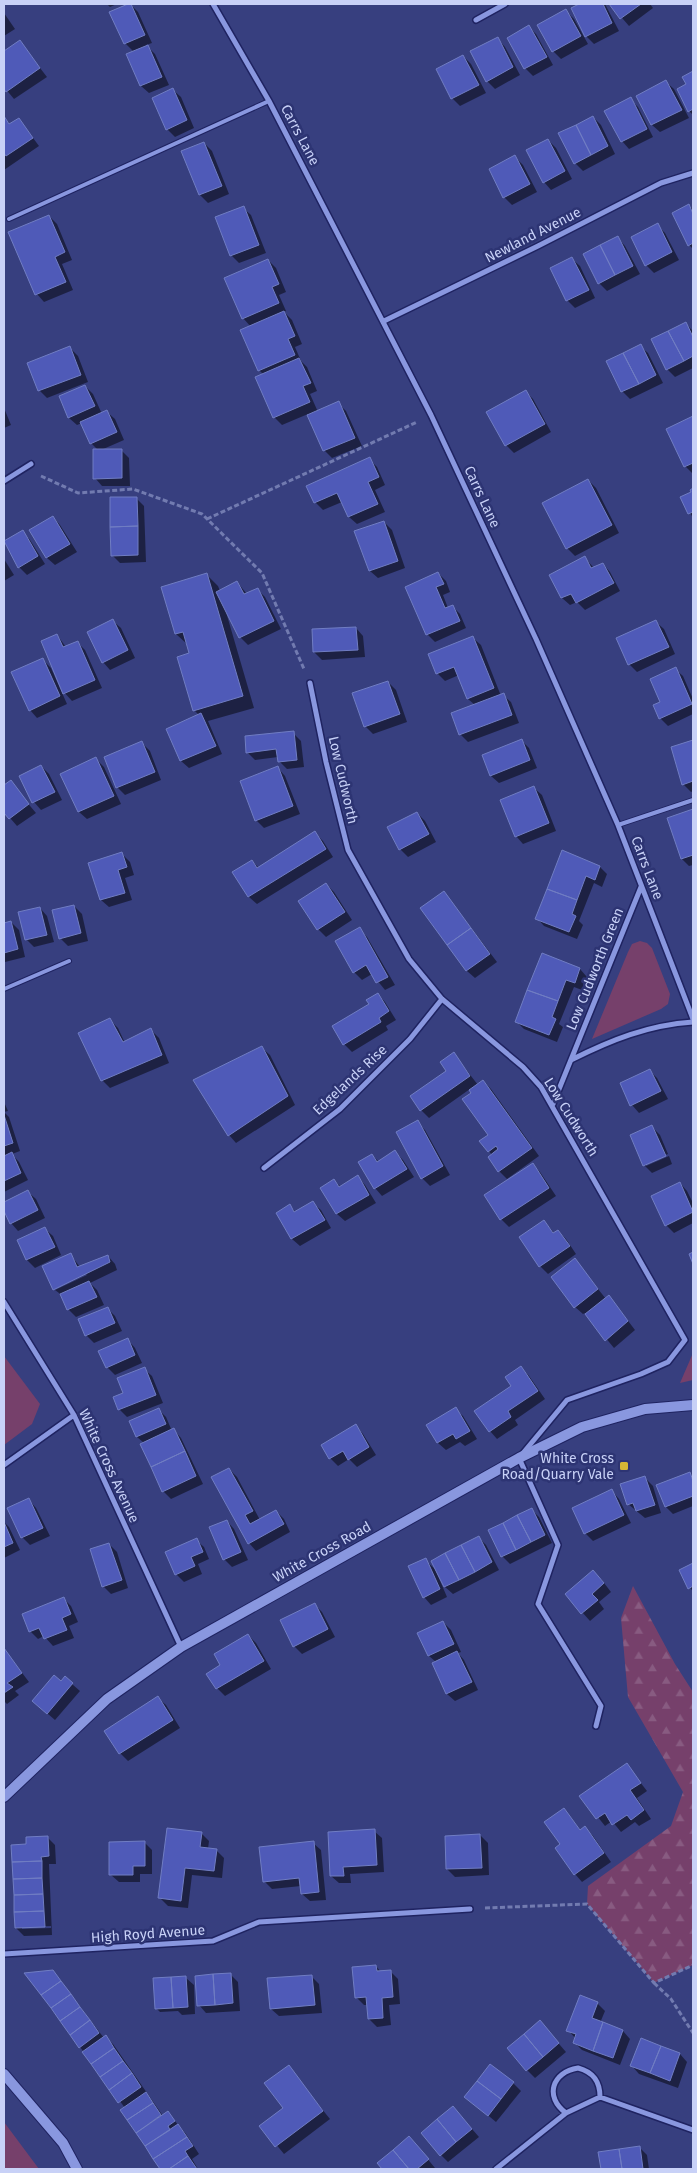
<svg xmlns="http://www.w3.org/2000/svg" width="697" height="2173" font-family="'Fira Sans',sans-serif">
<style>
.green{fill:#76406b}
.forest{fill:url(#forest-firs)}
.shadow{fill:#0007;fill-rule:evenodd}
.building{fill:#4f5ab8;stroke:#707dc3}
.lines{fill:none;stroke-linecap:round;stroke-linejoin:round}
.lane-casing{stroke:#1f2361;stroke-width:6}
.street-casing{stroke:#1f2361;stroke-width:8}
.secondary-casing{stroke:#1f2361;stroke-width:12}
.path{stroke:#727bb0;stroke-width:3;stroke-dasharray:5 2.5;stroke-linecap:butt}
.lane{stroke:#8997df;stroke-width:4}
.street{stroke:#8997df;stroke-width:5}
.secondary{stroke:#8997df;stroke-width:10}
.poi-dot{fill:#d4b635;stroke:#2d3473;stroke-width:2}
.labels{text-anchor:middle;dominant-baseline:central;stroke-width:5;stroke-linejoin:round;paint-order:stroke}
.street-label{font-size:14px;fill:#c8d1f7;stroke:#2d3473}
.poi-label{font-size:14px;fill:#c8d1f7;stroke:#2d3473;text-anchor:end}
</style>
<defs>
<pattern id="forest-firs" width="22" height="20" patternUnits="userSpaceOnUse" patternTransform="scale(1.25)"><rect width="22" height="20" fill="#76406b"/><path d="M5 1l3.5 6h-7zM16 11l3.5 6h-7z" fill="#885b81"/></pattern>
</defs>
<rect width="100%" height="100%" fill="#373f7f"/>
<path class="green" d="M640,941L647,943L652,948L670,994L668,1004L661,1009L592,1039L628,952L632,944Z
M693,1353V1380L680,1383Z
M4,1356L40,1404L32,1424L4,1445Z
M4,2122L39,2169H4Z"/>
<path class="forest" d="M633,1586L675,1664L693,1692V1965L654,1983L587,1904L588,1886L671,1826L683,1792L628,1697L621,1618Z"/>
<path class="shadow" d="M107,4H117L110,7Z
M130,4L138,12L152,43L146,45L155,54L169,85L149,93L141,86L128,55L134,52L125,43Z
M581,4H605L619,31L594,44L586,36L573,8Z
M610,4H650L653,8L629,26Z
M566,11L574,19L588,44L561,59L553,51Z
M4,13L15,29L4,36Z
M529,27L536,34L553,65L533,76L525,68Z
M498,39L505,47L520,75L495,89L487,81Z
M20,42L47,77L14,99L4,87V53Z
M463,56L471,64L486,93L460,106L452,98L437,69Z
M693,72V115L689,111L688,85L684,77Z
M666,82L674,89L689,118L660,132L652,125L638,96Z
M173,90L181,97L194,128L175,137L167,129Z
M630,99L638,107L653,137L629,149L622,141Z
M593,117L601,125L615,154L583,171L575,163Z
M4,118L11,125L19,119L39,146L4,170Z
M548,140L556,148L572,179L551,190L544,182Z
M204,143L212,151L229,194L208,203L200,195L182,152Z
M515,157L523,165L537,192L512,205L504,197Z
M689,205L693,210V249L689,245Z
M243,208L251,215L266,253L239,263L231,255Z
M49,216L57,224L72,260L62,264L73,290L44,302L37,294Z
M657,225L665,233L679,260L654,273L646,265Z
M618,238L625,246L640,274L607,291L599,283Z
M572,259L580,266L595,298L575,308L567,300Z
M268,260L276,268L286,292L279,295L286,311L284,312L292,320L302,344L295,347L301,361L307,367L317,391L310,394L318,412L338,403L346,411L362,446L332,458L324,450L308,414L282,425L274,417L264,375L259,370L251,327L243,318Z
M686,324L693,331V368L675,377L667,369Z
M640,346L648,353L663,383L630,399L622,391Z
M70,348L78,356L88,382L47,398L39,390Z
M85,386L93,394L102,414L107,412L115,419L124,440L101,450H121L129,458L130,486H102L95,478L98,450L91,443L82,423L77,425L69,418L60,397Z
M525,391L533,399L551,432L514,453L506,445Z
M4,408L11,425L4,428Z
M693,417V474L685,466L667,429Z
M369,459L377,467L385,485L375,490L385,512L357,524L349,517L342,502L323,510L315,502Z
M588,480L596,488L619,533L575,556L567,548Z
M693,489V518L682,498L693,492L692,490Z
M136,498L144,506L146,562L120,563L112,555Z
M53,517L60,525L77,552L55,565L47,558L31,530Z
M384,522L392,530L405,568L378,578L370,571Z
M23,532L30,540L45,564L27,575L19,567L4,542Z
M585,558L594,568L603,564L610,572L620,591L585,610L577,602L570,605L562,598L551,576Z
M4,559L14,575L4,581Z
M438,573L446,581L450,592L443,595L448,608L452,606L460,614L466,628L435,642L427,634Z
M207,575L218,586L220,591L237,582L247,594L257,589L265,597L281,629L248,645L240,637L226,612L254,708L208,721L222,754L189,768L181,761L167,729L199,715L194,710L190,654L188,645L176,634Z
M113,621L121,628L135,658L110,670L103,662Z
M656,622L664,629L675,654L637,672L629,664Z
M356,628L363,636L365,657L322,660L314,652Z
M57,635L66,647L77,642L85,650L102,688L72,701L62,690Z
M473,638L481,645L501,696L503,695L511,702L519,723L468,742L460,734L475,705L468,699L459,675L445,681L437,673Z
M43,660L51,668L67,704L37,718L30,710Z
M675,669L683,676L693,699V714L668,726L660,718L662,703Z
M388,682L396,690L407,722L373,734L365,726Z
M293,733L301,741L304,767L287,769L279,761L278,757L255,760L247,752Z
M521,740L529,748L537,768L499,783L491,776L484,755Z
M693,741V791L691,792L683,784L672,748Z
M142,743L150,751L161,780L125,795L117,787Z
M96,759L104,767L121,804L87,819L79,812L62,774Z
M41,766L49,774L62,800L41,810L34,802L20,777Z
M278,768L285,776L300,814L264,828L256,820Z
M10,782L36,813L17,826L4,811V787Z
M534,788L542,795L556,831L523,844L516,836Z
M693,810V865L689,866L682,859L668,818Z
M417,813L425,821L436,842L408,857L400,849Z
M315,833L323,841L333,857L257,904L249,897L234,872L252,861L259,868Z
M563,852L600,867L607,874L602,887L594,883L579,921L583,925L577,939L544,926L537,918Z
M122,854L130,862L134,875L125,878L132,900L109,907L101,900Z
M326,884L334,892L352,920L326,937L318,929L300,901Z
M444,892L497,962L475,978L467,971L422,909Z
M74,906L82,914L88,941L68,946L60,938Z
M40,908L47,916L54,942L34,947L26,939Z
M11,922L19,930L25,957L5,962L4,924Z
M359,929L367,937L395,985L385,990L372,974L362,980L354,972L337,942Z
M543,955L580,969L587,977L582,990L574,987L559,1024L563,1027L557,1042L524,1029L517,1022Z
M378,994L385,1002L396,1020L386,1026L388,1030L352,1052L344,1044Z
M110,1020L118,1028L125,1043L151,1030L159,1038L169,1063L110,1088L102,1080Z
M262,1048L270,1055L295,1105L236,1143L229,1135Z
M454,1054L478,1085L483,1081L491,1089L539,1156L507,1179L499,1171L492,1155L481,1141L490,1135L470,1089L429,1118L421,1110L447,1071Z
M650,1071L657,1078L668,1099L639,1113L632,1105Z
M4,1102L8,1111L4,1112Z
M4,1112L9,1117L20,1151L12,1154L19,1162L28,1180L4,1192Z
M417,1122L425,1130L450,1175L430,1186L422,1178L397,1133Z
M652,1127L660,1135L668,1154L646,1163V1166L669,1156L672,1164L652,1173L644,1165Z
M395,1152L403,1160L414,1177L382,1196L375,1188L372,1155L379,1162Z
M533,1165L540,1172L556,1196L509,1227L501,1219Z
M358,1177L365,1185L376,1203L345,1221L337,1214L322,1188L334,1181L341,1187Z
M680,1183L687,1191L693,1203V1223L674,1233L666,1225Z
M28,1192L36,1199L45,1218L18,1231L11,1223L4,1208V1203Z
M313,1203L321,1210L331,1228L300,1246L292,1239L277,1213L289,1206L296,1212Z
M544,1221L555,1234L558,1231L566,1239L576,1254L548,1274L540,1266Z
M45,1229L53,1236L61,1255L35,1268L27,1260L19,1241Z
M70,1254L80,1267L108,1256L115,1264L117,1270L90,1283L97,1290L104,1305L76,1317L68,1309L63,1296L55,1290L87,1275L85,1273L54,1288Z
M575,1260L606,1299L609,1297L616,1305L635,1330L614,1348L585,1313L583,1314L575,1307Z
M107,1308L115,1316L122,1331L94,1343L86,1335Z
M128,1340L135,1348L142,1363L115,1375L107,1367Z
M521,1368L529,1376L545,1399L515,1420L518,1425L497,1439L490,1431Z
M144,1369L152,1376L163,1403L127,1417L119,1409L125,1393Z
M158,1409L166,1417L172,1431L174,1430L181,1438L203,1484L171,1499L163,1491L144,1443L137,1437L131,1421Z
M455,1409L463,1416L477,1439L465,1446L460,1442L446,1450L438,1443L428,1426Z
M356,1426L363,1434L376,1455L357,1467L349,1459L338,1466L330,1458L323,1445Z
M229,1469L237,1477L260,1520L276,1511L284,1519L290,1532L256,1551L249,1543Z
M689,1474L693,1478V1506L673,1514L666,1507Z
M645,1478L653,1486L661,1513L645,1518L628,1504Z
M612,1491L619,1499L631,1523L593,1541L585,1533Z
M29,1500L36,1508L50,1536L30,1545L22,1537Z
M532,1510L539,1517L552,1543L510,1564L502,1556Z
M227,1521L234,1529L248,1560L232,1567L224,1559Z
M4,1522L9,1527L20,1550L4,1558Z
M478,1537L486,1545L499,1570L453,1594L445,1587L432,1561Z
M196,1540L204,1547L209,1559L198,1564L202,1574L184,1582L176,1574Z
M109,1544L117,1552L128,1588L111,1594L103,1586Z
M425,1560L435,1569L447,1597L431,1605L424,1597Z
M693,1564V1592L680,1571Z
M601,1579L611,1592L599,1602L604,1609L590,1621L566,1594Z
M64,1599L71,1606L78,1622L69,1626L74,1638L53,1646L44,1636L38,1639L30,1631Z
M314,1604L322,1612L335,1637L302,1654L294,1646Z
M443,1622L451,1630L461,1652L458,1653L464,1660L478,1690L455,1701L447,1694L433,1663L436,1662L429,1656Z
M248,1635L256,1643L271,1669L225,1696L217,1688L222,1666Z
M4,1649L29,1682L15,1691L19,1695L7,1704L4,1701Z
M65,1678L80,1691L55,1720L41,1708Z
M158,1698L166,1705L180,1728L128,1761L120,1753L106,1731Z
M626,1764L647,1791L637,1798L651,1819L639,1826L635,1822L621,1832L612,1821L605,1826L581,1796Z
M564,1809L581,1831L585,1828L593,1836L611,1862L582,1882L575,1874L561,1845Z
M374,1831L382,1838L384,1872L350,1874L351,1883H339L331,1876Z
M201,1833L209,1841L208,1849L216,1850L224,1858L222,1878L192,1875L188,1908L168,1906L160,1898Z
M480,1835L488,1843L489,1875L455,1877L447,1869Z
M47,1837L55,1845L56,1864H49L52,1935L24,1936L16,1928L28,1846ZM51,1926V1928L22,1929V1927Z
M144,1842L152,1850V1874H140V1882H119L111,1875Z
M313,1843L321,1850L326,1900L310,1901L302,1894L301,1886L272,1889L264,1881Z
M376,1966L381,1972L390,1971L398,1979L400,2004L389,2005L391,2025L377,2027L369,2019L368,2005H364L356,1997Z
M52,1971L104,2038L105,2037L113,2044L163,2116L168,2113L186,2134L199,2154L192,2159L198,2169H162L122,2110L125,2108L80,2047Z
M231,1975L238,1982L240,2011L206,2013L199,2005Z
M311,1976L319,1984L322,2013L279,2016L271,2009Z
M186,1978L194,1985L195,2014L182,2015L178,2011L160,2012L156,2008Z
M597,2003L605,2011L600,2023L623,2031L630,2039L620,2065L582,2050L575,2043L576,2039L568,2030Z
M547,2030L566,2052L535,2078L527,2070Z
M642,2040L680,2054L687,2062L678,2088L639,2074L632,2066Z
M288,2067L330,2119L284,2154L261,2126L285,2108Z
M513,2083L521,2091L496,2122L466,2097Z
M453,2107L479,2137L448,2162L441,2155Z
M417,2146L435,2168L433,2169H383L378,2164Z
M639,2147L647,2155L649,2169H602L599,2154Z"/>
<path class="building" d="M128,4H131L145,35L124,44L109,12Z
M579,4H603L612,23L585,37L571,8Z
M609,4H641L620,19Z
M566,9L581,36L552,52L537,25Z
M529,25L547,57L524,69L507,38Z
M498,37L513,67L486,82L470,51Z
M20,40L40,68L6,92L4,89V51Z
M148,45L162,77L140,86L126,54Z
M463,55L479,85L451,99L436,69Z
M693,71V109L688,112L677,89L686,84L682,77Z
M666,80L682,110L651,125L636,96Z
M173,88L187,120L166,130L152,98Z
M631,97L647,129L621,142L604,111Z
M4,116L9,124L19,118L33,138L6,156L4,153Z
M593,116L608,146L591,155L576,125Z
M576,125L591,155L574,164L558,133Z
M548,139L565,171L543,183L526,150Z
M204,142L222,186L199,195L181,151Z
M515,155L530,184L503,198L489,169Z
M689,204L693,214V243L688,246L672,213Z
M244,206L259,245L230,256L215,217Z
M49,215L65,252L55,257L66,282L35,295L8,232Z
M658,223L672,252L645,266L631,237Z
M618,236L633,266L615,275L600,245Z
M600,245L615,275L598,284L583,254Z
M572,257L589,290L566,301L550,268Z
M268,259L279,284L272,287L279,303L242,319L224,278Z
M284,311L295,336L288,339L295,355L258,371L240,330Z
M686,322L693,337V356L684,361L668,331Z
M668,331L684,361L666,370L651,339Z
M641,344L656,375L639,384L623,353Z
M70,346L81,375L38,391L27,363Z
M623,353L639,384L621,392L606,361Z
M299,358L311,383L303,386L310,402L273,418L255,377Z
M85,385L95,406L68,418L59,396Z
M526,390L545,424L505,446L486,412Z
M339,401L355,438L323,451L307,415Z
M107,410L117,432L90,444L80,422Z
M693,416V463L684,467L666,429Z
M93,449H122V478L93,479Z
M370,457L379,477L368,482L378,504L348,517L337,493L314,503L306,486Z
M588,479L612,525L566,549L542,503Z
M693,488V512L688,514L680,497L691,492L690,490Z
M110,497H137L138,526L110,527Z
M53,516L70,544L46,558L29,530Z
M384,521L398,561L369,571L354,531Z
M138,526V555L111,556L110,527Z
M23,530L38,556L18,568L4,541Z
M585,556L591,568L603,563L614,583L576,603L571,594L561,598L549,575Z
M438,572L444,584L436,587L445,608L453,605L460,621L426,635L405,587Z
M207,573L243,696L193,711L177,657L189,653L183,632L175,634L161,587Z
M237,581L244,594L258,588L274,621L239,638L216,592Z
M113,619L128,650L102,663L87,632Z
M656,620L669,647L628,665L616,638Z
M356,627L358,650L313,652L312,629Z
M57,634L63,647L78,641L95,680L63,694L41,641Z
M473,636L494,688L467,699L454,667L436,674L428,654Z
M43,658L60,696L29,711L11,672Z
M676,667L692,704L659,719L653,705L660,702L650,679Z
M388,681L400,714L364,727L352,693Z
M504,693L512,715L459,735L451,713Z
M201,713L216,746L180,761L166,729Z
M294,731L297,760L278,762L276,749L246,753L245,736Z
M522,739L530,760L490,776L482,755Z
M693,740V781L682,785L671,747Z
M142,741L155,772L116,788L104,757Z
M96,757L114,796L78,812L60,774Z
M41,765L55,792L32,803L19,776Z
M278,766L293,806L255,821L240,781Z
M11,780L29,804L9,819L4,813V785Z
M534,786L549,823L515,837L500,800Z
M693,809V855L681,859L667,818Z
M417,812L429,834L399,850L387,827Z
M315,831L326,849L248,897L232,872L252,860L257,868Z
M562,850L600,866L595,880L586,876L577,900L547,889Z
M122,852L127,867L118,870L125,893L100,900L88,863Z
M326,883L345,912L317,930L298,901Z
M547,889L577,900L572,914L576,916L569,932L535,919Z
M444,891L471,928L447,945L420,908Z
M74,905L81,933L59,939L52,910Z
M40,907L47,935L25,940L18,912Z
M11,921L18,949L4,953V923Z
M360,927L388,977L376,983L366,965L353,973L335,941Z
M471,928L490,954L466,971L447,945Z
M542,953L580,968L575,983L566,980L558,1001L527,990Z
M527,990L558,1001L552,1017L556,1019L549,1035L515,1022Z
M378,993L389,1011L379,1018L381,1022L343,1045L332,1026L369,1004L366,1000Z
M110,1018L123,1042L151,1028L162,1055L101,1081L78,1033Z
M262,1046L288,1096L228,1136L193,1080Z
M454,1052L470,1076L420,1111L410,1096L446,1071L440,1062Z
M650,1069L661,1091L630,1106L620,1083Z
M483,1080L532,1148L498,1172L488,1157L498,1149L496,1146L488,1152L479,1141L488,1135L462,1099L471,1093L469,1090Z
M4,1115L13,1143L4,1146Z
M418,1120L443,1166L421,1179L396,1132Z
M652,1125L666,1156L643,1166L630,1135Z
M395,1150L407,1169L374,1189L358,1162L372,1154L377,1162Z
M12,1152L21,1173L4,1181V1156Z
M533,1163L549,1188L500,1220L484,1195Z
M358,1175L369,1195L336,1214L320,1188L334,1179L339,1187Z
M680,1182L693,1212L665,1226L651,1196Z
M28,1190L38,1210L10,1224L4,1211V1202Z
M313,1201L325,1220L291,1239L276,1213L290,1204L294,1212Z
M544,1220L553,1233L558,1230L570,1246L539,1267L519,1237Z
M45,1227L55,1247L26,1260L17,1240Z
M693,1252V1264L689,1254Z
M71,1253L77,1267L108,1255L110,1262L53,1290L42,1266Z
M575,1258L598,1289L574,1308L551,1277Z
M89,1281L97,1297L67,1310L60,1294Z
M609,1295L628,1321L605,1341L585,1314Z
M108,1307L115,1323L85,1336L78,1319Z
M128,1338L135,1355L106,1368L98,1351Z
M521,1366L538,1391L508,1411L511,1417L489,1432L474,1411L511,1386L505,1377Z
M145,1367L156,1395L118,1410L113,1397L123,1393L117,1378Z
M456,1407L470,1431L456,1439L453,1434L437,1443L426,1425Z
M159,1408L166,1424L136,1437L129,1421Z
M356,1424L369,1447L348,1460L343,1451L329,1459L321,1445Z
M174,1428L185,1451L151,1467L140,1444Z
M185,1451L196,1476L162,1492L151,1467Z
M229,1468L253,1511L245,1515L250,1524L276,1510L284,1524L248,1544L211,1477Z
M690,1472L693,1481V1496L665,1507L656,1485Z
M645,1476L655,1505L636,1511L633,1503L627,1505L620,1484Z
M612,1489L624,1515L584,1534L572,1508Z
M29,1498L43,1528L21,1538L7,1508Z
M532,1508L545,1535L531,1542L517,1515Z
M517,1515L531,1542L516,1550L503,1523Z
M227,1520L241,1552L223,1560L209,1527Z
M4,1522L13,1543L4,1547Z
M503,1523L516,1550L501,1557L488,1530Z
M479,1536L492,1562L475,1572L461,1545Z
M197,1538L203,1552L191,1557L195,1566L175,1575L165,1552Z
M109,1543L122,1580L102,1587L90,1549Z
M461,1545L475,1572L459,1580L445,1553Z
M445,1553L459,1580L444,1587L431,1561Z
M426,1558L440,1589L423,1598L408,1566Z
M693,1563V1586L688,1589L679,1570Z
M593,1570L604,1583L592,1594L598,1600L581,1614L565,1594Z
M64,1597L71,1614L62,1618L67,1630L44,1639L39,1628L29,1632L22,1614Z
M315,1603L328,1629L293,1647L280,1620Z
M443,1621L454,1644L428,1656L417,1633Z
M248,1634L264,1661L216,1689L206,1674L220,1665L214,1654Z
M4,1648L22,1673L7,1683L13,1687L4,1693Z
M457,1651L472,1682L446,1694L432,1663Z
M54,1675L61,1681L65,1676L73,1683L47,1714L32,1701Z
M158,1696L173,1720L119,1754L104,1731Z
M627,1763L641,1783L630,1790L644,1810L631,1820L627,1815L612,1825L605,1813L596,1819L579,1796Z
M564,1808L580,1830L585,1826L604,1853L574,1875L555,1848L560,1844L544,1822Z
M167,1828L202,1832L200,1847L217,1849L214,1871L185,1868L181,1901L158,1898Z
M375,1829L377,1865L343,1867L344,1876H330L328,1832Z
M480,1834L482,1868L446,1869L445,1836Z
M48,1836L49,1856L41,1857L42,1861L12,1862L11,1845L26,1844V1837Z
M145,1841V1866H133V1875H109V1842Z
M314,1841L319,1892L301,1894L299,1878L263,1882L259,1847Z
M42,1861V1878L13,1879L12,1862Z
M42,1878L43,1894L14,1895L13,1879Z
M43,1894L44,1911L14,1912V1895Z
M44,1911L45,1927L15,1928L14,1912Z
M376,1965L377,1971L391,1970L393,1997L382,1998L383,2018L368,2019L366,1997L355,1998L352,1967Z
M53,1970L61,1981L41,1995L24,1973Z
M231,1973L233,2003L215,2005L213,1974Z
M213,1974L215,2005L197,2006L195,1976Z
M312,1975L315,2005L270,2009L267,1978Z
M186,1976L188,2007L173,2008L171,1977Z
M171,1977L173,2008L155,2009L153,1978Z
M61,1981L71,1994L51,2008L41,1995Z
M71,1994L80,2007L60,2021L51,2008Z
M580,1995L598,2002L592,2018L603,2022L593,2051L573,2043L576,2034L566,2031Z
M80,2007L90,2020L70,2035L60,2021Z
M90,2020L99,2033L79,2048L70,2035Z
M540,2020L559,2043L543,2057L524,2034Z
M603,2022L623,2030L613,2058L593,2051Z
M524,2034L543,2057L526,2071L507,2048Z
M106,2035L114,2048L91,2064L82,2052Z
M641,2038L661,2046L650,2073L630,2066Z
M661,2046L680,2053L670,2081L650,2073Z
M114,2048L123,2061L100,2077L91,2064Z
M123,2061L132,2073L109,2090L100,2077Z
M490,2064L514,2082L501,2099L477,2081Z
M289,2065L323,2111L275,2147L259,2126L283,2108L264,2083Z
M132,2073L141,2087L118,2103L109,2090Z
M477,2081L501,2099L488,2116L464,2097Z
M146,2092L153,2103L127,2120L120,2110Z
M153,2103L161,2115L136,2133L127,2120Z
M453,2106L472,2129L456,2142L437,2119Z
M168,2111L175,2121L168,2126L170,2130L145,2146L136,2133Z
M437,2119L456,2142L440,2156L421,2133Z
M178,2124L187,2137L153,2159L145,2146Z
M409,2136L429,2159L417,2169H409L393,2150Z
M187,2137L193,2146L185,2151L188,2156L169,2169H160L153,2159Z
M640,2146L643,2169H622L619,2149Z
M619,2149L622,2169H601L598,2152Z
M393,2150L409,2169H382L377,2163Z
M188,2156L197,2169H169Z"/>
<g class="lines">
<g class="lane-casing">
<path id="lane" d="M9,219L269,101
M618,825L693,800
M4,989L69,961"/>
</g>
<g class="street-casing">
<path id="street" d="M213,4L269,101L431,415L536,639L618,825L693,1019
M476,20L505,4
M384,321L538,246L661,183L693,173
M4,481L31,464
M310,683L326,762L348,850L409,959L442,999L523,1067L541,1087L685,1340L668,1362L641,1374L567,1400L519,1458L558,1545L538,1604L601,1706L596,1726
M571,1060C611,1040 648,1025 693,1022
M553,1104L641,887
M264,1168L340,1109L410,1039L442,999
M4,1302L74,1415L181,1647
M4,1465L74,1415
M4,1954L213,1941L259,1922L470,1909
M566,2113C544,2097 552,2072 578,2068C593,2072 600,2081 600,2097
M496,2169L566,2113L600,2097L693,2130"/>
</g>
<g class="secondary-casing">
<path id="secondary" d="M4,1797L107,1699L181,1647L519,1458L582,1427L645,1409L693,1405
M4,2074L63,2143L77,2169"/>
</g>
<path class="path" d="M41,476L78,493L133,489L202,514L262,573L304,669
M207,519L417,422
M485,1908L587,1904L654,1983L693,1965
M654,1983L671,1999L693,2033"/>
<use href="#lane" class="lane"/>
<use href="#street" class="street"/>
<use href="#secondary" class="secondary"/>
</g>
<rect class="poi-dot" x="619" y="1461" width="10" height="10" rx="2.5"/>
<g class="labels">
<g class="street-label">
<text transform="translate(300 135) rotate(62)">Carrs Lane</text>
<text transform="translate(533 235) rotate(-27)">Newland Avenue</text>
<text transform="translate(482 497) rotate(65)">Carrs Lane</text>
<text transform="translate(343 780) rotate(77)">Low Cudworth</text>
<text transform="translate(647 868) rotate(69)">Carrs Lane</text>
<text transform="translate(595 969) rotate(-68)">Low Cudworth Green</text>
<text transform="translate(350 1080) rotate(-43)">Edgelands Rise</text>
<text transform="translate(571 1117) rotate(58)">Low Cudworth</text>
<text transform="translate(109 1466) rotate(65)">White Cross Avenue</text>
<text transform="translate(322 1552) rotate(-29)">White Cross Road</text>
<text transform="translate(148 1934) rotate(-4)">High Royd Avenue</text>
</g>
<g class="poi-label">
<text x="614" y="1458">White Cross<tspan x="614" dy="16">Road/Quarry Vale</tspan></text>
</g>
</g>
<rect width="697" height="2173" fill="none" stroke="#c8d1f7" stroke-width="10"/>
</svg>
